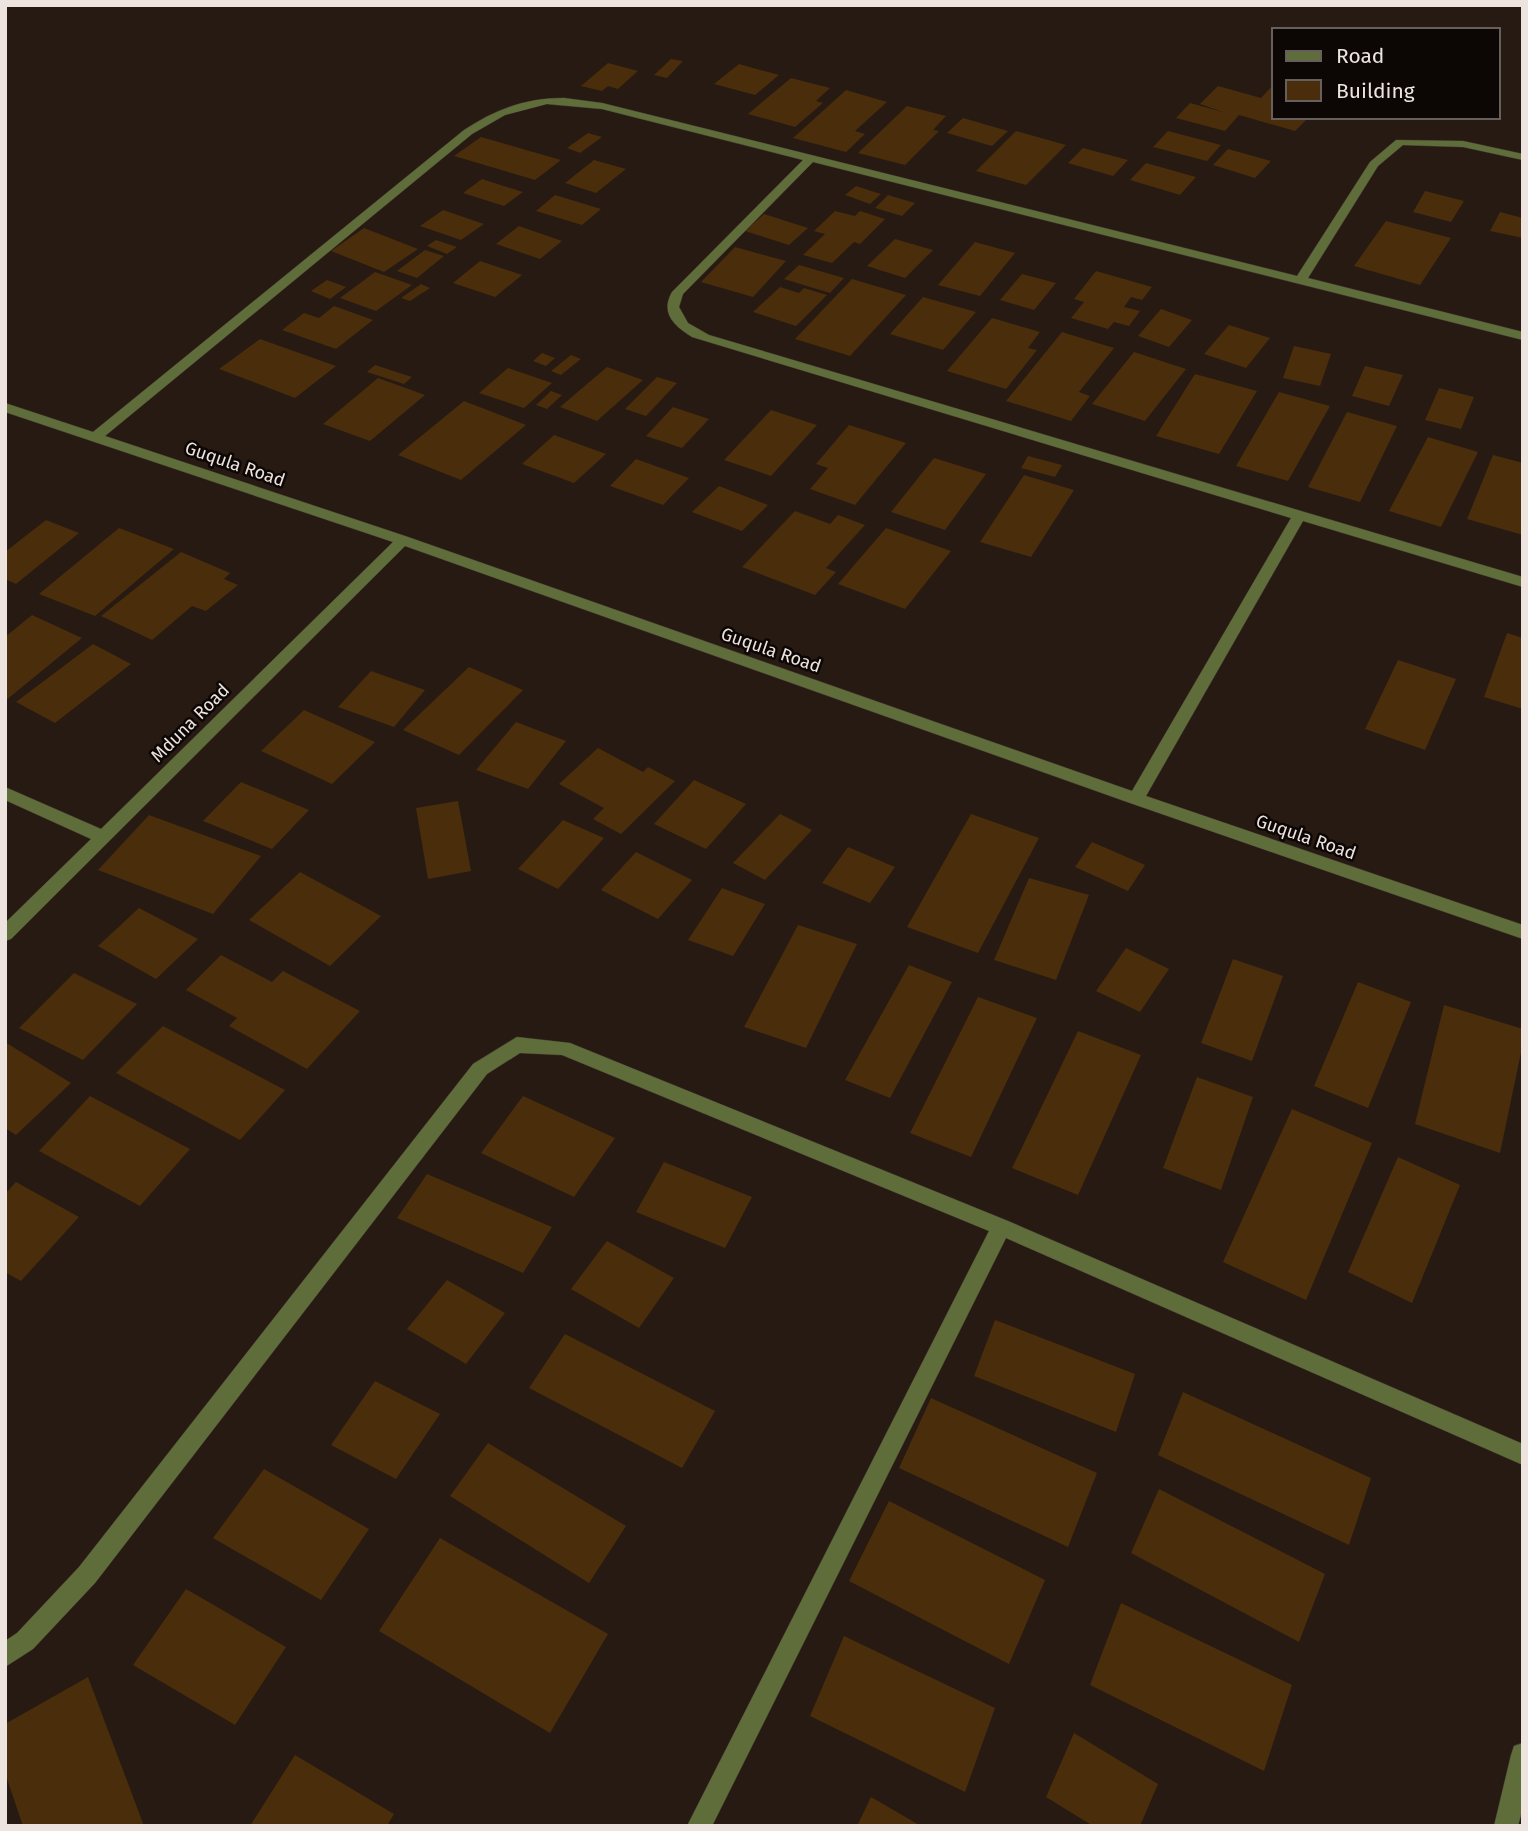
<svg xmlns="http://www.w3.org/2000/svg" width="1528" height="1831" font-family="'Fira Sans',sans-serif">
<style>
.building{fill:#4a2d0a}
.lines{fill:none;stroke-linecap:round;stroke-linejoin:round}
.minor-casing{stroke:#433630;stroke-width:1}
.minor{fill:#5f6d3b;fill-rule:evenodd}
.labels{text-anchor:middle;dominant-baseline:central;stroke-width:5;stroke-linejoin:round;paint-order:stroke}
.street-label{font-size:18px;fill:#eee4df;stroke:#0c0604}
</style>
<rect width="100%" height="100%" fill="#271a13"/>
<path class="building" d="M671,59L683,61L667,78L654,75Z
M608,63L638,71L618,89L608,86L602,91L581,86Z
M739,64L779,75L755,95L714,84Z
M791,78L830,88L816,101L823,103L795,127L748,114Z
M1274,84V117H1309L1295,131L1239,115L1225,131L1176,118L1190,103L1223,112L1200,104L1218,86L1261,98Z
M846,90L887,102L855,131L865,134L846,152L793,138Z
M907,106L946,116L933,130L939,131L905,165L858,153Z
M963,118L1008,131L992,146L947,133Z
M1016,131L1066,145L1026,185L976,171Z
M1168,131L1221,145L1207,161L1153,147Z
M588,133L602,137L580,153L567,148Z
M481,137L561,160L535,180L454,156Z
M1083,148L1128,160L1113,176L1068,163Z
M1228,149L1271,161L1255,178L1213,165Z
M594,160L626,169L596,193L565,183Z
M1146,163L1196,177L1180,195L1130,180Z
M482,179L523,192L504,206L463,193Z
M856,186L881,194L870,204L845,195Z
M1425,191L1464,201L1451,222L1413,212Z
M555,195L601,209L582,225L536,211Z
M888,195L915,203L902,216L875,208Z
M443,210L484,224L461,240L420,226Z
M835,211L855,216L860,211L885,219L860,244L854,242L832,263L803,255L825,234L814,231Z
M1500,212L1523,218V238L1490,231Z
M764,214L808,228L789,245L745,231Z
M1386,221L1451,238L1420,285L1354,266Z
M519,226L562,241L540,259L496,244Z
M364,228L418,249L384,272L331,251Z
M895,239L933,250L905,278L867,266Z
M436,240L457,247L447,254L427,246Z
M975,242L1015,253L980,296L938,285Z
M735,247L786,261L753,297L701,282Z
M425,250L444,256L417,278L397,271Z
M480,261L522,275L495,297L453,283Z
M799,265L844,278L830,293L784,279Z
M1096,271L1152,287L1142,300L1131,297L1124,307L1140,311L1129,326L1114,322L1108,329L1071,318L1084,302L1074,299Z
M375,272L412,285L376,311L340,298Z
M1022,274L1056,283L1034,310L1000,300Z
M852,279L906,295L850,356L795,339Z
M327,280L346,287L330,299L311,291Z
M421,284L430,288L410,301L401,298Z
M780,287L799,293L804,288L827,295L796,326L753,312Z
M923,297L976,312L943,350L890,334Z
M334,306L373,320L336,349L282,330L304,313L319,318Z
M1161,309L1192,320L1169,347L1138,336Z
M992,318L1040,332L1028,348L1037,350L1006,389L947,371Z
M1229,325L1270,338L1246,368L1204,354Z
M1062,332L1114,348L1079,392L1090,396L1071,421L1006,401Z
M260,339L336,366L295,398L219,369Z
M1294,346L1331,354L1320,386L1283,378Z
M1134,352L1186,369L1145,421L1092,404Z
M542,353L555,358L546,366L533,361Z
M571,355L581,359L561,375L551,371Z
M375,365L412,377L404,384L367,372Z
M1365,366L1403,375L1389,406L1352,396Z
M607,367L643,380L597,421L560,407Z
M508,368L552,383L524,408L479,393Z
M1195,374L1257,391L1219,454L1156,436Z
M657,377L677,383L646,416L625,409Z
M378,378L425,395L370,441L323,424Z
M1439,388L1474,397L1461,429L1425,420Z
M551,391L562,395L547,409L536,405Z
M1279,392L1330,406L1288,481L1236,466Z
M464,401L526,425L461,480L398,455Z
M673,407L709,419L682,448L646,436Z
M771,410L817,425L771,476L724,460Z
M1347,412L1397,426L1360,502L1308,487Z
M849,425L906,443L855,505L810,489L828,468L816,464Z
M554,435L606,454L574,483L522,464Z
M1428,437L1478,452L1441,527L1389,511Z
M1493,455L1523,463V535L1467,519Z
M1028,456L1062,465L1055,477L1021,468Z
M934,458L986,474L945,530L891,512Z
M636,459L689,478L663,505L610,486Z
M1024,475L1074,490L1031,557L980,542Z
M719,486L768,505L742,531L692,512Z
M795,511L830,524L838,515L865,525L826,568L836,572L815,595L742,567Z
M46,520L79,533L16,584L5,579V552Z
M119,528L174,549L95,616L39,594Z
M886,528L951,551L905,609L838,584Z
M181,552L230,573L224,579L238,585L206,611L192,606L152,640L101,616Z
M32,615L82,638L5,701V637Z
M1507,633L1523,638V709L1484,697Z
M93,644L131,664L55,723L16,702Z
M1398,660L1456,679L1425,750L1365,729Z
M469,667L523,690L459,755L403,730Z
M371,671L425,690L394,727L338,707Z
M304,710L375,742L332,784L261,751Z
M516,722L566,741L528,789L476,770Z
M598,748L643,772L648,767L675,781L621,834L593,819L604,808L559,784Z
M694,780L746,804L706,849L654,824Z
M241,782L309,810L272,849L203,821Z
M458,801L471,871L428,879L416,808Z
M780,814L812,830L765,880L733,863Z
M971,814L1039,838L978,953L907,927Z
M149,815L261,856L213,914L98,870Z
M563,820L604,838L558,889L518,869Z
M1092,842L1145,865L1128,891L1075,867Z
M848,847L895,867L870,903L822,883Z
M636,852L692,880L658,919L601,890Z
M300,872L381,916L330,966L249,920Z
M1029,878L1089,895L1056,980L994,960Z
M722,888L765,904L733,956L688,940Z
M139,908L198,939L156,979L98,946Z
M798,925L857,944L806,1048L744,1027Z
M1126,948L1169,969L1140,1012L1096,991Z
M221,955L272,982L283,971L360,1011L307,1069L229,1026L237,1018L186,990Z
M1233,959L1283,976L1252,1061L1201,1043Z
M909,965L952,982L890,1098L845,1080Z
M74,973L137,1004L83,1060L19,1028Z
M1358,982L1411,1002L1368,1108L1314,1086Z
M978,997L1037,1018L971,1157L910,1133Z
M1444,1005L1523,1029V1043L1500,1153L1415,1124Z
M163,1026L285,1090L240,1140L116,1073Z
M1078,1031L1141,1055L1078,1195L1012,1168Z
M5,1042L71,1083L16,1135L5,1128Z
M1197,1077L1253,1097L1221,1190L1163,1168Z
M90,1096L190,1149L140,1206L39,1151Z
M523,1096L615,1138L574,1197L481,1153Z
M1292,1109L1372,1143L1306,1300L1223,1262Z
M1398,1157L1460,1185L1412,1303L1348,1272Z
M664,1162L752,1197L725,1248L636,1212Z
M427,1174L552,1227L523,1273L397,1218Z
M16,1182L79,1217L21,1281L5,1272V1194Z
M607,1241L674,1278L639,1328L571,1289Z
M447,1280L505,1313L466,1364L407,1329Z
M995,1320L1135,1374L1116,1432L974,1376Z
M565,1334L715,1411L682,1468L529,1388Z
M375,1381L440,1414L396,1479L331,1445Z
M1183,1392L1371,1478L1349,1545L1158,1455Z
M931,1398L1097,1473L1068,1547L899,1468Z
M488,1443L626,1526L589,1583L450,1496Z
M264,1469L369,1529L321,1600L213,1538Z
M1159,1489L1325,1574L1299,1642L1131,1553Z
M889,1501L1045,1580L1009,1664L849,1581Z
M440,1538L608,1634L550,1733L379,1631Z
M186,1589L286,1647L235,1725L133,1665Z
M1121,1603L1292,1685L1264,1771L1090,1685Z
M844,1636L995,1708L965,1792L810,1716Z
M88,1677L144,1826H23L5,1773V1724Z
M1074,1733L1158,1784L1140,1826H1093L1046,1797Z
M295,1755L394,1814L387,1826H250Z
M871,1797L921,1826H857Z"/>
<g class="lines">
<g class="minor-casing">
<path id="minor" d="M564,98L602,103L1297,276L1370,162L1396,140L1463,141L1523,154V160L1463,147L1403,145L1378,166L1308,278L1523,332V340L813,162L683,294L679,307L688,323L709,335L1523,577V587L1303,521L1146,796L1523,925V939L1130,803L405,546L11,939L5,941V923L91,839L5,800V787L101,829L393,542L5,412V403L93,432L464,130C496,109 526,98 564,98ZM547,104L602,109L803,160L672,292C660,313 674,326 692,337L1291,518L1132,791L408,537L105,436L472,134L505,115Z
M517,1037L570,1043L1008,1221L1523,1444V1465L1006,1238L712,1826H687L989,1231L562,1055L520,1053L487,1074L95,1583L33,1649L5,1667V1641L17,1633L79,1567L473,1064Z
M1523,1743V1807L1518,1826H1494L1511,1755L1514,1746Z"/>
</g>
<use href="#minor" class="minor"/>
</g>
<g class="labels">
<g class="street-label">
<text transform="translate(235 464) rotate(19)">Guqula Road</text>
<text transform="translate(771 650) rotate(19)">Guqula Road</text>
<text transform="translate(190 723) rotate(-45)">Mduna Road</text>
<text transform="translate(1306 837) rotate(19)">Guqula Road</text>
</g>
</g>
<rect width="1528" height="1831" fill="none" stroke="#eee4df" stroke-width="14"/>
<rect x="1272" y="28" width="228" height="91" fill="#0c0604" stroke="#665f5c" stroke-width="2"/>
<rect x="1286" y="51" width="35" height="10" fill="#5f6d3b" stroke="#665f5c" stroke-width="2"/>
<text x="1336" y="63" font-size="21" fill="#eee4df">Road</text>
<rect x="1286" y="80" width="35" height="21" fill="#4a2d0a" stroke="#665f5c" stroke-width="2"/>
<text x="1336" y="98" font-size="21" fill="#eee4df">Building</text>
</svg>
